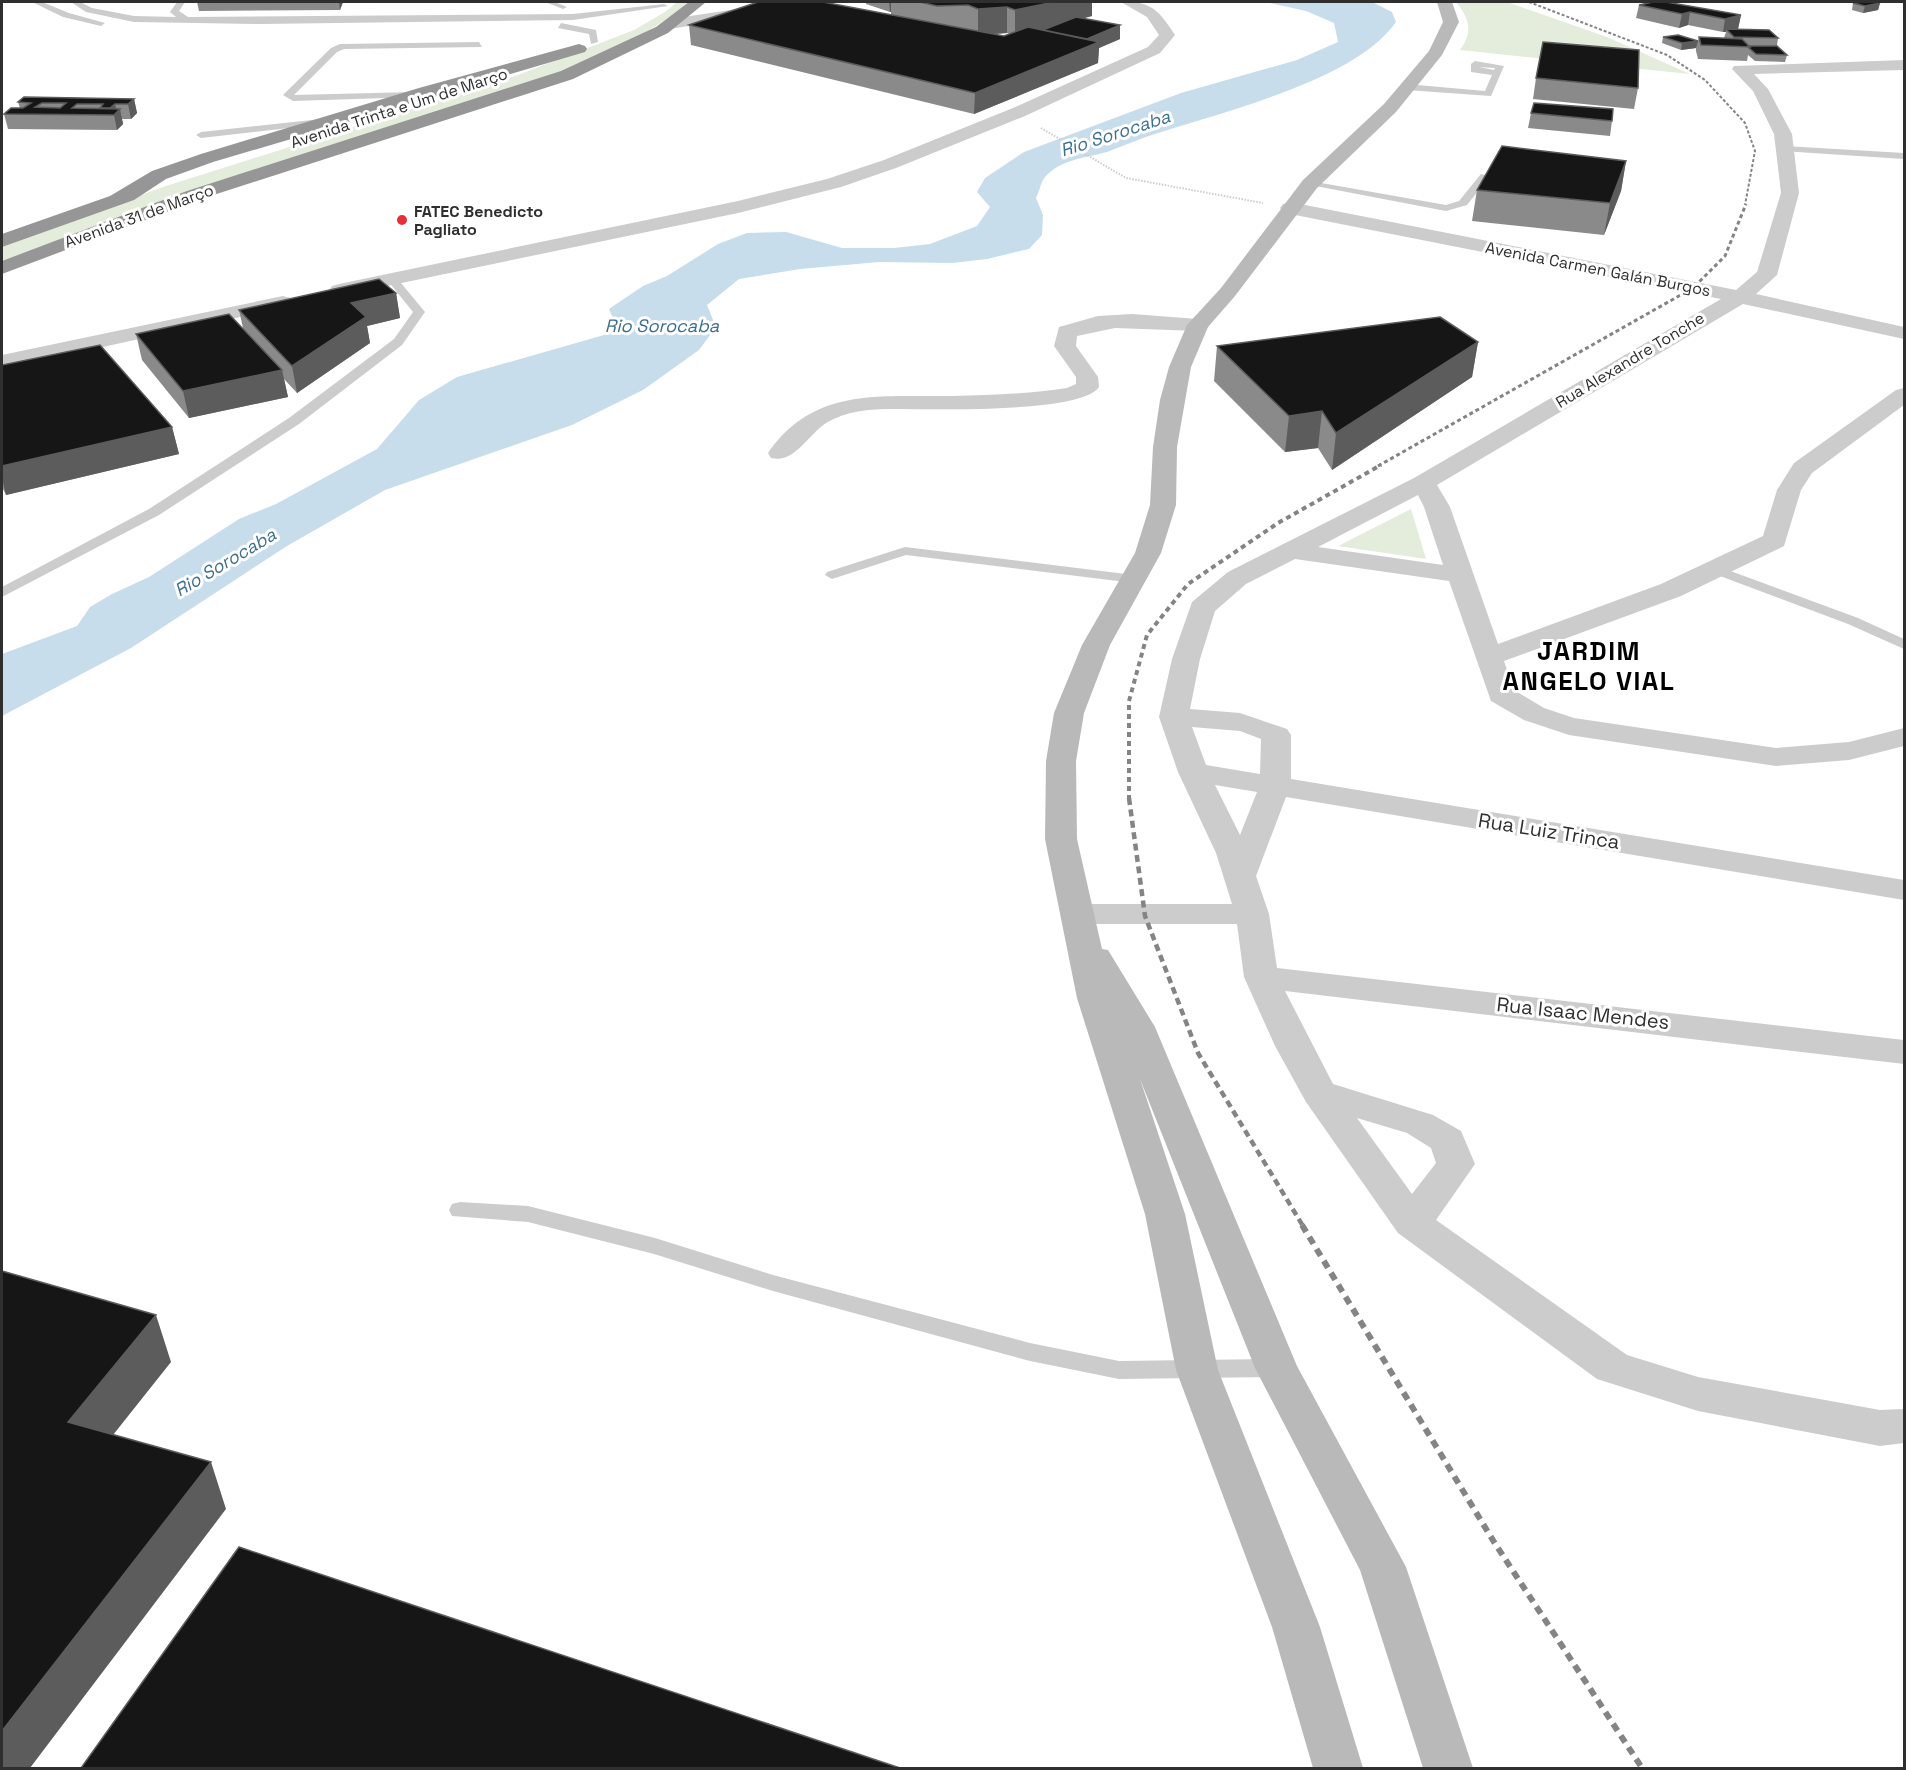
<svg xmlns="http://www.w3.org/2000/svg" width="1906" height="1770" font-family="'Space Grotesk',sans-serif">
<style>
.green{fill:#e4ecdc}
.water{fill:#c8ddec}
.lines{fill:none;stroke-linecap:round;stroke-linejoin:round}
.path{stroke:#ccc;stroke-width:2;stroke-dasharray:1.5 1.5;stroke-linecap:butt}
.lane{fill:#ccc;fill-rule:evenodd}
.street{fill:#ccc;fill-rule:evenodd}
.secondary{fill:#b9b9b9;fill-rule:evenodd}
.highway{fill:#969696;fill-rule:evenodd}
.rail-far4{stroke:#848484;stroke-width:2;stroke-dasharray:3 2;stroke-linecap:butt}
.rail-far3{stroke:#848484;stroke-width:3;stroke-dasharray:4 3;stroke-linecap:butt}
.rail-far2{stroke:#848484;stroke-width:4;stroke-dasharray:5 4;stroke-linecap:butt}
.rail-far1{stroke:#848484;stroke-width:4.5;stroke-dasharray:7 4.5;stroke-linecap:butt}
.rail{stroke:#848484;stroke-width:6;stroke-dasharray:8 6;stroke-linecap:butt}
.wall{fill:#8a8a8a;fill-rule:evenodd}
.shaded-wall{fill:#5c5c5c}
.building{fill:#161616;stroke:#5c5c5c;stroke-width:1.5;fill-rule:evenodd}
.poi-dot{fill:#e72f39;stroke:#fff;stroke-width:2}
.labels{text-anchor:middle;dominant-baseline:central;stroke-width:6;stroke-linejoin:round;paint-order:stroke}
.far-street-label{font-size:16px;fill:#2f2f2f;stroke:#fff}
.far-poi-label{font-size:16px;font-weight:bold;fill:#2f2f2f;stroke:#fff;text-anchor:start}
.far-water-label{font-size:18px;font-style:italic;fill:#3b6f92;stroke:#fff}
.street-label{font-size:20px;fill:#2f2f2f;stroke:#fff}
.district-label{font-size:26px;font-weight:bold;letter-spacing:1.5px;fill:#000;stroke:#fff}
</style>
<rect width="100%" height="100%" fill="#fff"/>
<path class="green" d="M677,2H690C602,71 488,96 383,130C254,171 127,213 2,263V245L166,186L518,75L634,30L665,12Z
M1456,2H1507L1607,37L1690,74L1460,50C1473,32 1470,19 1456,2Z
M1411,509L1426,559L1338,546Z"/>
<path class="water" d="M1266,2H1372L1392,12L1396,22C1355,81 1221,112 1155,134C1139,139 1123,146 1107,152C1086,158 1061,159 1045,177C1041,182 1039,192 1036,198L1043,215L1042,235L1029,249L987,259L952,263L879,262L800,269L739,279L707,305L716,327L699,350L643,390L572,425L385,490L287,546L131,648L2,716V654L77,626L90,607L112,594L149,577L239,519L276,504L377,449L419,400L457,377L604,335L614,321L609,309L643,286L667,276L718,244L747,233L786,232L842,248H894L930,244L977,226L990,207L977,192L985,178L1024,152L1181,93L1297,60L1338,42L1334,23L1306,11Z"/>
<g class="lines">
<path class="path" d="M1041,128L1126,178L1263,203"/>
<path class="lane" d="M32,2H42L69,13L105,23L101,26L63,17Z
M71,2H80L92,8L134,16L176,17L170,12L177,2H185L179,11L188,17L573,14L664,4L668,6L573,20L261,24L134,22L86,12Z
M545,2H555L567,7L563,9Z
M561,23L596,30L598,42L591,44L589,34L558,28Z
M479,42L482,47L344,49L337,52L294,95L414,92L417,93V97L293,101L283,95L331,48L340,44Z
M1475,61L1504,66L1491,96L1406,90L1401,87L1406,84L1485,91L1492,75L1471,72V64ZM1479,67L1495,68L1494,70Z
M321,119L324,120V124L201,138L196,135L201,132Z
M1785,146L1904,153V159L1782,151V147Z
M1481,174L1490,176L1467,205L1446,211L1305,184L1310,181L1446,205L1459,201Z
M388,277H396L425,312L402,345L299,424L159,515L2,597V587L149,509L289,418L394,339L413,312L388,281Z
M905,547L1134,575L1141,579L1134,583L906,555L832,579L825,575L827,572Z
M1717,566L1858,618L1904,639V649L1848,624L1712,573L1710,570L1712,567Z
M460,1202L528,1206L655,1238L773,1275L1030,1343L1119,1361L1276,1359L1284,1362L1288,1368L1284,1374L1276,1377L1119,1379L1030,1361L773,1291L654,1254L528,1222L452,1216L449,1210L452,1204Z"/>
<path class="street" d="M784,2H818L810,7L670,29L662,24L670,19Z
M1121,2C1151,0 1160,12 1175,35L1160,53L1025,116L896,168L841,187L738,213L339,296L332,294L329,290L332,286L339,284L738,201L827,179L884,160L1013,108L1148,47L1159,35L1147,17Z
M1904,60V70L1754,74L1768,89L1792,134L1799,193L1777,275L1756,294L1904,327V339L1743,304L1437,485L1450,507L1498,644L1661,584L1763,536L1777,490L1794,463L1896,390L1904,388V405L1812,473L1801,490L1784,546L1681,596L1504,661L1514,690L1544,708L1574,718L1776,748L1849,742L1904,728V746L1849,760L1776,766L1569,735L1524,720L1491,701L1449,581L1295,559L1246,584L1215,611L1200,659L1190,709L1240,713L1287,729L1291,735V779L1904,880V900L1286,797L1256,876L1269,914L1277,968L1904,1040V1064L1285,991L1333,1084L1433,1115L1461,1131L1475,1164L1436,1220L1627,1355L1698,1377L1880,1410L1904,1409V1443L1880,1446L1698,1411L1597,1379L1398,1233L1306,1102L1275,1046L1244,977L1237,924H1078L1066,921L1061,914L1066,907L1078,904H1232L1216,853L1178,772L1159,717L1172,659L1192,602L1228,572L1414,478L1721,299L1290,214L1283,212L1280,208L1283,204L1290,202L1736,290L1757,272L1781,193L1774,134L1753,91L1732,69L1734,66ZM1418,495L1424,507L1443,565L1318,547ZM1192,727L1240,731L1261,739L1260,774L1206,765ZM1215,785L1257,792L1240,835ZM1357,1118L1407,1133L1431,1148L1436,1163L1412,1194Z
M283,296L290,298L294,302L290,306L2,369V355Z
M1132,314L1198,319L1206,320L1209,325L1206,330L1198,331L1115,328L1077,336L1076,346L1098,377L1099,387C1081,414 928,409 893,409C869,409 846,411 826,423C808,435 794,464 771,458L768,453C814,386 881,397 952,396C989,395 1030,394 1067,388L1076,384V377L1054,346L1059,327L1098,316Z"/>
<path class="secondary" d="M1437,2H1452L1459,22L1442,55L1396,112L1317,188L1235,296L1208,327L1191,367L1177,447L1176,505L1161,553L1110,645L1084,713L1076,761L1077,839L1102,949L1108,950L1155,1027L1297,1366L1406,1567L1473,1768H1423L1360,1570L1255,1368L1140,1079L1185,1214L1218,1370L1320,1627L1363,1768H1313L1272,1627L1176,1370L1145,1214L1077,998L1045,839L1046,761L1054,713L1082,645L1135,553L1150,505L1153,447L1160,400L1169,367L1187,325L1221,288L1303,180L1384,104L1429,51L1443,22Z"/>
<path class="highway" d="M689,2H706L668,33L573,79L201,199L2,274V261L187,191L561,71L656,27Z
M579,44L585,46L587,49L585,52L213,162L166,179L134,200L2,247V234L110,196L152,171L201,154L419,88Z"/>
<path class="rail-far4" d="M1529,2L1667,55L1705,80L1745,123L1755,151L1745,205"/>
<path class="rail-far3" d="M1378,466L1693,288L1725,256L1746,204"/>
<path class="rail-far2" d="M1129,800V701L1147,635L1188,584L1278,523L1381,465"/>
<path class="rail-far1" d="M1129,798L1145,916L1198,1053L1303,1226"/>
<path class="rail" d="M1302,1225L1494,1542L1642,1768"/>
</g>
<path class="wall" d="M197,2H343L340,10L199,11Z
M866,2H1092V16L1083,18L1120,39L1099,48L1098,63L974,114L691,45L689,25L891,15V12H890L866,4ZM1007,33L1010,34L1004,36L994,34Z
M1853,3H1880L1878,10L1863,13L1852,10Z
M1639,5L1741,15L1738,29H1736L1778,38L1777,46L1787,55L1785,62L1755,61L1748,55L1747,61L1698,59L1696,51V48L1681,50L1662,43L1663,37L1698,41L1699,37L1724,38L1726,32H1723L1688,25L1679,28L1636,18Z
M1536,78L1638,88L1634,109L1533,99Z
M134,99L137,113L131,119H122L123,124L117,130L8,129L4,114L20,108L18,102Z
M1531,113L1612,121L1610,136L1528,128Z
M1626,161L1621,191L1604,235L1472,221L1477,190Z
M396,293L400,318L367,326L370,343L297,393L284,379L288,397L189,418L142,360L136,334L243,328L239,310Z
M1478,342L1472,377L1332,470L1318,448L1285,452L1214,381L1217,346Z
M2,365L172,427L179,454L6,495L2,487Z"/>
<path class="shaded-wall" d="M339,2H343L340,10Z
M889,2H891V12H890Z
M1054,2H1092V16L1077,20V23L1015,36V10Z
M1880,3L1878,10L1863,13L1865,6Z
M1007,7V33L978,35V9Z
M1690,12L1688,25L1679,28L1682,14Z
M1741,15L1738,29L1728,31L1726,29V32H1723L1725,19Z
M1120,25V39L1099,48L1098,63L974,114L975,93L1083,41Z
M1698,41L1696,48L1681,50L1682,43Z
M134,99L137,113L131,119L128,104Z
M115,104L117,112L120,109L123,124L117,130L114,115H112L110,108Z
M1626,161L1621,191L1604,235L1610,203Z
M396,293L400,318L367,326L370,343L297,393L292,366L351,303Z
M1478,342L1472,377L1332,470L1336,433Z
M282,370L288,397L189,418L183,391Z
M1322,411L1318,448L1285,452L1289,416Z
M172,427L179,454L6,495L2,478V466Z
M156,1315L171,1362L86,1469L68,1422Z
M211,1462L226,1509L30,1768H2V1731Z"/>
<path class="building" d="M758,2H823L1004,36L1028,27L1099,42L975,93L689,25Z
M920,2H1054L1015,10L1007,7L978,9L968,5L937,6Z
M1653,2H1666L1741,15L1725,19L1690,12L1682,14L1639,5Z
M1863,2H1875L1880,3L1865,6L1853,3Z
M1076,17L1120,25L1087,39L1043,30Z
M1726,29L1769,30L1778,38L1734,37Z
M1678,35L1698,41L1682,43L1663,37Z
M1699,37L1742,39L1750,47L1701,45Z
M1543,42L1639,50L1638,88L1536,78Z
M1748,46H1777L1787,55L1756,54L1749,48Z
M24,97L134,99L128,104H115L110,108H100L103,104H77L72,108L120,109L114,115L4,114L11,108H23L31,103L18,102ZM42,103H66L60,108L35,107Z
M1534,103L1613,109L1612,121L1531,113Z
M1502,146L1626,161L1610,203L1477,190Z
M379,279L396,293L351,303L366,317L292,366L239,310Z
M229,314L282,370L183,391L136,334Z
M1440,317L1478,342L1336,433L1322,411L1289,416L1217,346Z
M100,345L172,427L2,466V365Z
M2,1271L156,1315L68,1422L211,1462L2,1731Z
M239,1547L900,1768H81Z"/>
<circle class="poi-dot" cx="402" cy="220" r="6"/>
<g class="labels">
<g class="far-street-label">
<text transform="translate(399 108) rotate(-18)">Avenida Trinta e Um de Março</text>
<text transform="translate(139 216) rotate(-20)">Avenida 31 de Março</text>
<text transform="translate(1598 269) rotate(11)">Avenida Carmen Galán Burgos</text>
<text transform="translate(1630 360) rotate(-31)">Rua Alexandre Tonche</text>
</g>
<g class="far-poi-label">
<text x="414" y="211">FATEC Benedicto<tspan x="414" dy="18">Pagliato</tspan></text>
</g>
<g class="far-water-label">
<text transform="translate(1115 133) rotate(-18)">Rio Sorocaba</text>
<text x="662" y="325">Rio Sorocaba</text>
<text transform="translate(225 562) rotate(-31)">Rio Sorocaba</text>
</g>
<g class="street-label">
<text transform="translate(1549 831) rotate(9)">Rua Luiz Trinca</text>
<text transform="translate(1583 1013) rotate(6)">Rua Isaac Mendes</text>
</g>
<g class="district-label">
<text x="1589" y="651">JARDIM<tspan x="1589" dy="30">ANGELO VIAL</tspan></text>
</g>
</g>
<rect width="1906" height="1770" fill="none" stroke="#2f2f2f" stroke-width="6"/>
</svg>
